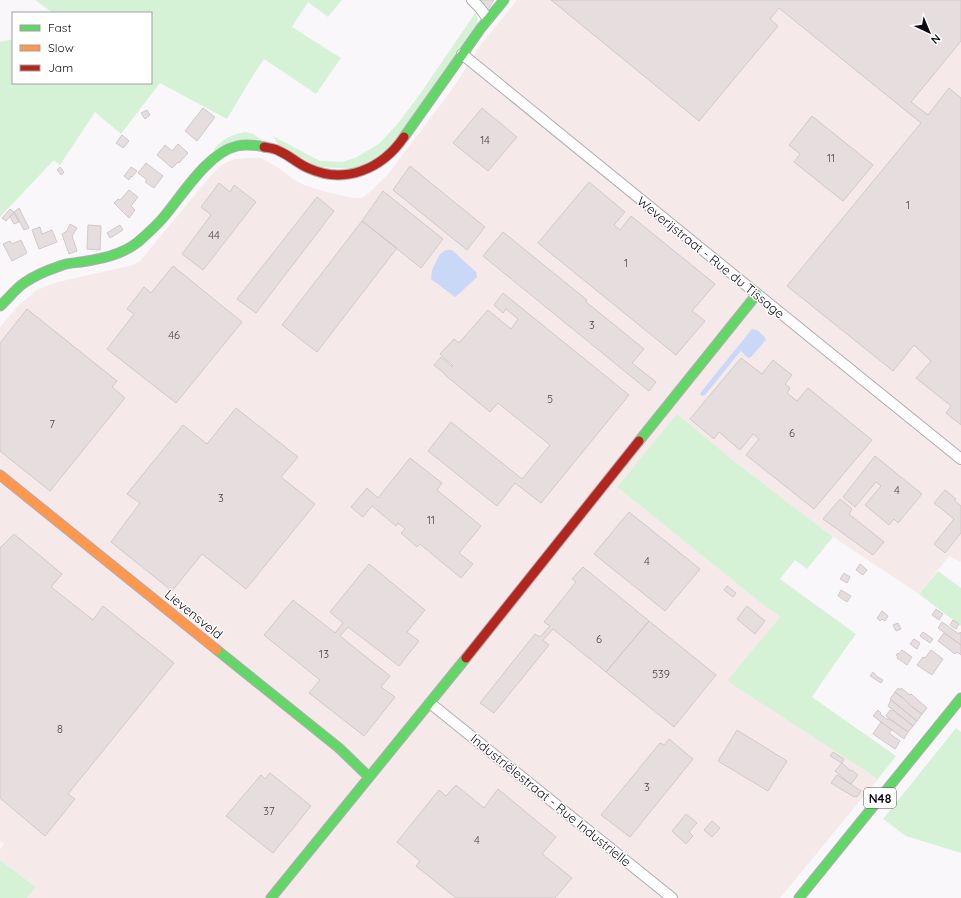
<svg xmlns="http://www.w3.org/2000/svg" width="961" height="898" font-family="Quicksand,sans-serif">
<style>
.industrial{fill:#f6e9ea}
.green{fill:#d6f2d6}
.water{fill:#c9d8f6}
.building{fill:#e6dede;stroke:#d1c9c9}
.lines{fill:none;stroke-linecap:round;stroke-linejoin:round}
.street-casing{stroke:#afacb2;stroke-width:12}
.fast-casing{stroke:#afacb2;stroke-width:11}
.slow-casing{stroke:#afacb2;stroke-width:11}
.jam-casing{stroke:#afacb2;stroke-width:11}
.street{stroke:#fefefe;stroke-width:10}
.fast{stroke:#63d668;stroke-width:9}
.slow{stroke:#ff974d;stroke-width:9}
.jam{stroke:#b3261e;stroke-width:9}
.labels{text-anchor:middle;dominant-baseline:central;stroke-width:3;stroke-linejoin:round;paint-order:stroke}
.number-label{font-size:11px;fill:#453f46}
.shield{fill:#fff;stroke:#57545a;stroke-width:1}
.shield-label{font-size:12px;font-weight:bold;fill:#0f0a13}
.street-label{font-size:13px;fill:#0f0a13;stroke:#fff}
</style>
<rect width="100%" height="100%" fill="#f9f7fa"/>
<path class="industrial" d="M517,0H961V562L949,556L919,594L833,537L735,462L677,415L617,487L761,603L780,617L728,681L878,779L780,898H27L36,887L0,860V849L4,844L0,841V327L19,305L37,290L54,283L133,265L140,261L208,179L218,168L227,162L236,159L247,158H261L279,168L293,179L304,185L322,191L353,198H362L370,192L389,173L401,157L453,88L479,47Z"/>
<path class="green" d="M35,0H342L328,17L308,2L292,27L341,58L316,94L264,59L252,77L227,119L160,83L121,134L95,112L60,165L54,160L0,217V42L13,39V83H151V13H53Z
M476,12L478,20L477,24L391,146L380,156L355,169L319,167L279,146L273,136L314,158L321,161L342,162L355,158L367,151L380,143L399,122L420,94Z
M246,132L253,134L264,141L212,153C219,140 232,134 246,132Z
M677,414L735,462L833,537L807,569L795,560L780,579L856,634L833,666L812,697L896,756L878,779L727,681L780,617L761,603L617,487Z
M938,571L961,588V626L919,594Z
M956,728L961,732V853L906,836L883,819Z
M0,860L36,887L27,898H0Z"/>
<path class="water" d="M446,250H452L476,272L477,277L460,293L455,297L431,279L432,270L440,254Z
M752,329C757,329 764,335 766,340L751,357L748,358L741,351L739,353L705,395L702,396L700,394L701,392Z"/>
<path class="building" d="M479,0H494L488,9L478,2Z
M551,0H961V41L911,102L928,115L949,88L961,98V425L946,413L951,406L916,378L931,361L914,345L893,371L787,286L921,123L779,8L770,19L778,26L699,121Z
M203,108L215,117L197,141L185,131Z
M482,108L517,137L488,171L453,143Z
M147,110L150,115L145,119L141,113Z
M812,116L873,165L843,201L794,162L800,154L789,145Z
M122,135L129,141L123,148L116,143Z
M178,144L188,153L179,163L178,162L172,168L157,155L165,145L172,151Z
M146,163L163,176L154,188L145,182L147,180L138,173Z
M410,166L485,227L467,250L393,190Z
M60,167L64,172L61,175L57,170Z
M131,167L137,171L132,177L131,176L129,180L124,176Z
M589,182L625,212L614,225L620,230L631,216L715,284L692,311L705,321L676,355L538,243Z
M219,183L230,192L234,185L256,202L203,270L182,254L211,215L201,207Z
M129,190L138,197L131,206L135,210L129,218L114,203L118,199L120,200Z
M383,191L443,239L421,268L362,221Z
M317,197L334,211L256,313L237,299Z
M19,208L29,228L24,230L14,212Z
M10,209L14,212L6,221L2,218Z
M14,212L19,222L14,224L10,217Z
M362,221L397,248L317,352L282,325Z
M70,224L77,228L72,236L77,251L69,254L62,234L67,231Z
M88,225L101,226L100,250L87,249Z
M120,225L123,230L110,238L107,233Z
M40,227L42,234L52,230L57,242L39,249L32,230Z
M503,232L587,300L585,301L644,349L632,363L656,382L649,391L483,256Z
M21,240L27,253L12,261L3,244L10,241L12,244Z
M173,266L242,322L176,403L107,349L134,314L127,309L144,287L151,293Z
M503,293L629,395L541,503L515,483L497,506L428,451L451,422L522,479L550,445L498,403L490,412L445,375V374L434,365L441,357L452,367L453,366L440,354L454,339L459,343L488,310L511,329L518,319L506,309L503,313L494,305Z
M27,309L117,381L112,387L125,398L50,491L0,451V343Z
M741,358L762,374L773,360L792,375L785,384L790,388L787,393L797,401L808,388L872,440L814,509L746,455L759,439L753,434L740,450L719,432L714,439L690,419Z
M236,408L298,457L281,477L315,504L246,589L202,554L172,591L111,542L140,503L127,494L183,425L207,444Z
M875,456L922,494L898,523L894,519L889,525L865,505L881,486L876,482L855,507L843,497Z
M410,458L442,483L437,490L481,526L459,553L473,564L461,578L420,544L417,547L401,533L405,529L398,523L396,526L372,506L363,517L351,507L367,488L378,498Z
M945,490L956,499L954,500L961,506V533L945,553L934,544L954,519L934,503Z
M840,499L852,509L849,514L884,542L873,555L823,519Z
M629,512L700,569L665,611L594,554Z
M14,534L62,574L51,587L93,620L103,606L174,663L68,794L75,799L45,836L0,798V548Z
M369,564L425,610L407,632L419,641L399,666L348,627L340,636L390,676L381,687L395,697L364,736L309,693L320,680L264,635L293,600L335,633L343,623L330,612Z
M860,564L867,570L863,575L856,570Z
M583,567L649,621L606,672L553,629L543,640L549,645L494,713L480,703L535,634L540,637L550,626L544,622L576,582L572,579Z
M844,573L850,577L847,583L840,579Z
M727,586L736,593L733,597L724,590Z
M841,590L851,596L847,602L838,596Z
M747,606L765,621L755,634L737,619Z
M936,609L943,614L939,620L932,615Z
M882,611L888,616L885,621L882,619L880,621L877,618Z
M953,620L959,624L956,629L950,625Z
M649,621L716,675L674,727L606,672Z
M942,622L959,634L960,632L961,633V645L938,628Z
M898,623L901,629L896,631L893,625Z
M923,632L933,639L930,643L920,636Z
M944,633L961,645V655L957,652L955,654L938,641Z
M914,639L920,643L917,649L910,644Z
M902,650L912,657L907,665L897,658L898,656L896,655L898,653L899,654Z
M931,650L943,659L932,675L917,665L923,657L925,658Z
M873,672L876,675V676L883,680L881,683L870,676Z
M898,688L900,690L901,688L910,695L911,694L927,708L922,714L911,706L903,698L895,692Z
M895,692L903,698L911,706L922,714L917,721L890,699Z
M891,700L917,721L913,726L888,706Z
M878,710L881,713L880,714L888,720V718L908,732L904,739L873,716Z
M890,710L891,711L893,710L913,726L908,732L886,716Z
M881,722L892,730L889,733L900,741L895,749L873,734Z
M737,730L787,761L768,791L718,761Z
M669,739L693,759L630,837L601,815L660,743L664,745Z
M833,752L844,759L842,763L830,756Z
M842,763L851,771L852,770L858,775L851,784L844,779L835,771Z
M270,773L311,806L273,853L226,816L261,775L265,779Z
M837,775L861,791L857,797L855,796L854,797L831,783Z
M456,785L484,808L498,789L556,837L542,854L572,878L555,898H456L416,866L420,861L397,842L439,790L446,796Z
M686,814L697,823L689,832L693,836L686,844L672,831Z
M712,821L720,828L712,837L704,830Z"/>
<g class="lines">
<g class="street-casing">
<path id="street" d="M472,0L480,8L488,19
M462,54L757,294L961,459
M430,703L672,898"/>
</g>
<g class="fast-casing">
<path id="fast" d="M404,137L481,28L504,0
M0,306C8,299 15,289 24,283C34,276 48,270 60,266C66,263 74,263 81,262C100,259 122,255 138,242C146,235 155,227 162,219C182,196 207,153 237,146C246,144 255,145 264,147
M639,441L757,294
M217,650L339,748L369,777
M271,898L466,658
M799,898L961,698"/>
</g>
<g class="slow-casing">
<path id="slow" d="M0,475L217,650"/>
</g>
<g class="jam-casing">
<path id="jam" d="M264,147C269,148 274,148 279,151C289,155 298,164 308,168C345,185 382,169 404,137
M466,658L639,441"/>
</g>
<use href="#street" class="street"/>
<use href="#fast" class="fast"/>
<use href="#slow" class="slow"/>
<use href="#jam" class="jam"/>
</g>
<g class="labels">
<g class="number-label">
<text x="485" y="140">14</text>
<text x="831" y="158">11</text>
<text x="908" y="205">1</text>
<text x="214" y="235">44</text>
<text x="626" y="263">1</text>
<text x="592" y="325">3</text>
<text x="174" y="335">46</text>
<text x="550" y="399">5</text>
<text x="52" y="424">7</text>
<text x="792" y="433">6</text>
<text x="897" y="490">4</text>
<text x="221" y="498">3</text>
<text x="431" y="520">11</text>
<text x="647" y="561">4</text>
<text x="599" y="639">6</text>
<text x="324" y="654">13</text>
<text x="661" y="674">539</text>
<text x="60" y="729">8</text>
<text x="647" y="787">3</text>
<text x="269" y="811">37</text>
<text x="477" y="840">4</text>
</g>
<rect class="shield" x="864" y="788" width="32" height="20" rx="3"/>
<g class="shield-label">
<text x="880" y="798">N48</text>
</g>
<g class="street-label">
<text transform="translate(711 257) rotate(39)">Weverijstraat - Rue du Tissage</text>
<text transform="translate(194 614) rotate(39)">Lievensveld</text>
<text transform="translate(551 800) rotate(39)">Industriëlestraat - Rue Industrielle</text>
</g>
</g>
<rect x="12" y="12" width="140" height="72" fill="#ffffff" stroke="#9f9da1"/>
<rect x="20" y="25" width="20" height="6" fill="#63d668" stroke="#9f9da1"/>
<text x="48" y="32" font-size="12" fill="#0f0a13">Fast</text>
<rect x="20" y="45" width="20" height="6" fill="#ff974d" stroke="#9f9da1"/>
<text x="48" y="52" font-size="12" fill="#0f0a13">Slow</text>
<rect x="20" y="65" width="20" height="6" fill="#b3261e" stroke="#9f9da1"/>
<text x="48" y="72" font-size="12" fill="#0f0a13">Jam</text>
<g transform="translate(929 32) rotate(136)" stroke="#ffffff" stroke-width="3" paint-order="stroke">
<path d="M0-3L7 15L0 10L-7 15Z" fill="#0f0a13"/>
<text y="-6" font-size="11" font-weight="bold" text-anchor="middle" fill="#0f0a13">N</text>
</g>
</svg>
